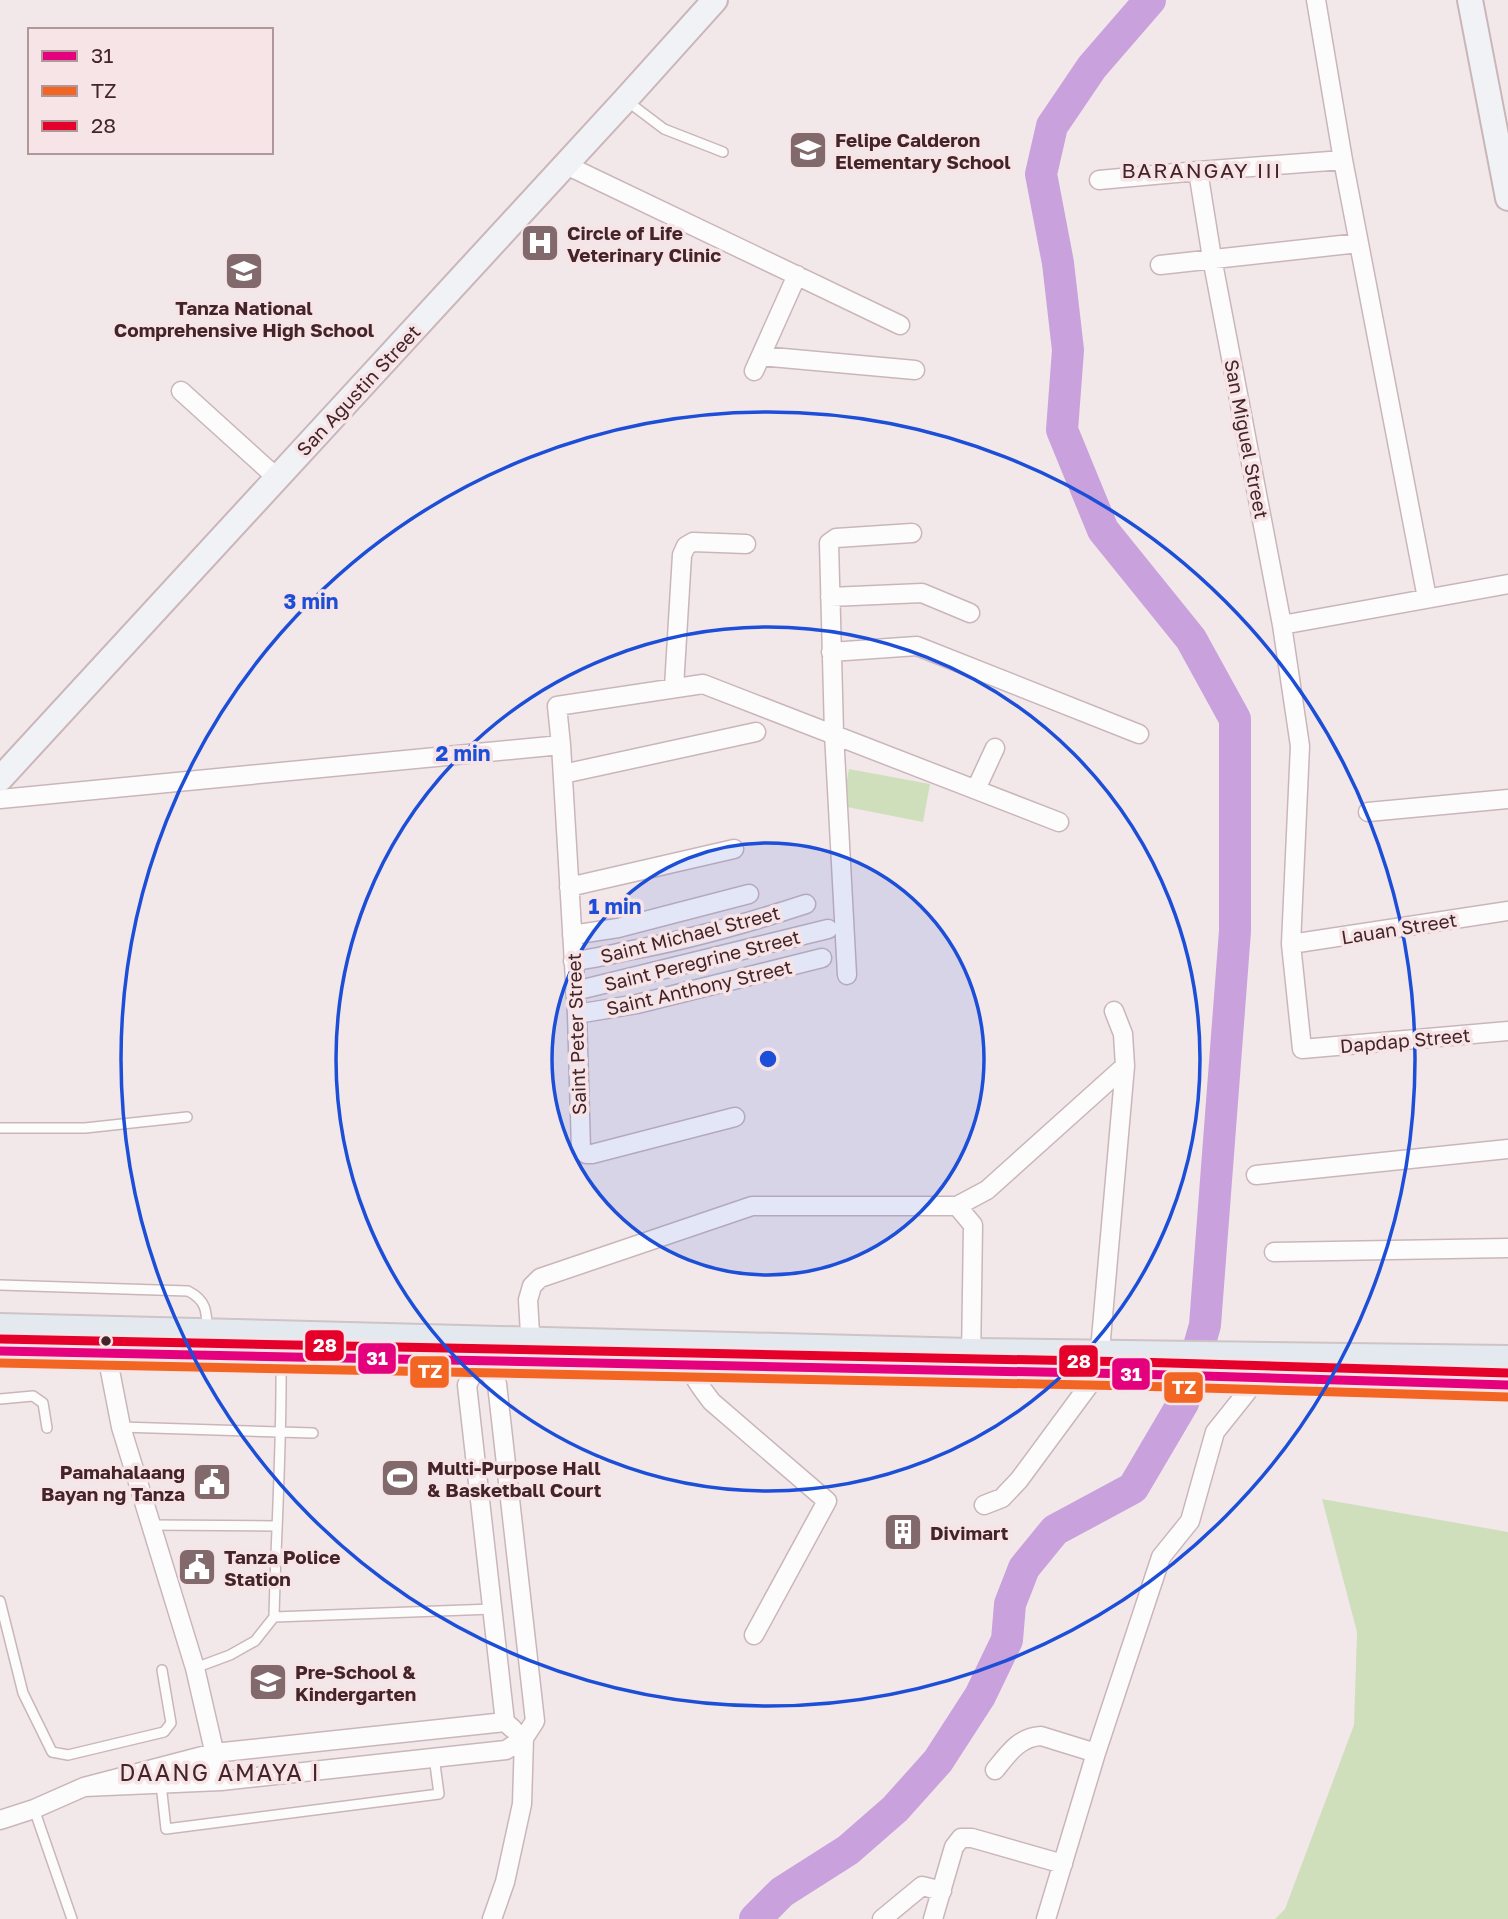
<svg xmlns="http://www.w3.org/2000/svg" width="1508" height="1919" font-family="'Golos Text',sans-serif">
<style>
.green{fill:#cfdfbc}
.lines{fill:none;stroke-linecap:round;stroke-linejoin:round}
.river{stroke:#c9a1dd;stroke-width:32}
.lane-casing{stroke:#cab6ba;stroke-width:12}
.street-casing{stroke:#cab6ba;stroke-width:21}
.secondary-casing{stroke:#cab6ba;stroke-width:28}
.primary-casing{stroke:#cec3c5;stroke-width:30}
.lane{stroke:#fdfcfc;stroke-width:9}
.street{stroke:#fdfcfc;stroke-width:18}
.secondary{stroke:#f1f2f5;stroke-width:24}
.primary{stroke:#e4e9ef;stroke-width:26}
.bus-1-casing{stroke:#f6e4e6;stroke-width:14}
.bus-2-casing{stroke:#f6e4e6;stroke-width:14}
.bus-3-casing{stroke:#f6e4e6;stroke-width:14}
.bus-1{stroke:#e5007d;stroke-width:9}
.bus-2{stroke:#f26522;stroke-width:9}
.bus-3{stroke:#e4002b;stroke-width:9}
.ring{fill:none;stroke:#1d4ed8;stroke-width:3.5}
.bus-dot{fill:#442428;stroke:#f6e4e6;stroke-width:2.5}
.labels{text-anchor:middle;dominant-baseline:central;stroke-width:7;stroke-linejoin:round;paint-order:stroke}
.poi-label{font-size:19px;font-weight:bold;fill:#442428;stroke:#f6e4e6;text-anchor:start}
.street-label{font-size:19px;fill:#442428;stroke:#f6e4e6}
.neighbourhood-label{font-size:21px;letter-spacing:2px;fill:#442428;stroke:#f6e4e6}
.quarter-label{font-size:23px;letter-spacing:2px;fill:#442428;stroke:#f6e4e6}
.centre{fill:#1d4ed8;stroke:#f6e4e6;stroke-width:3.5}
.ring-label{font-size:21px;text-anchor:middle;font-weight:bold;fill:#1d4ed8;stroke:#f6e4e6;stroke-width:7;stroke-linejoin:round;paint-order:stroke}
.line-badge{stroke:#f6e4e6;stroke-width:2.5}
.badge-label{font-size:19px;text-anchor:middle;font-weight:bold;fill:#fff}
</style>
<rect width="100%" height="100%" fill="#f2e8ea"/>
<path class="green" d="M849,769L930,784L923,822L842,806Z
M1322,1499L1508,1532V1919H1275L1285,1909L1354,1725L1357,1632Z"/>
<g class="lines">
<path class="river" d="M755,1919L782,1892L848,1850L895,1809L938,1761L980,1696L1007,1640L1010,1604L1024,1568L1055,1530L1133,1488L1183,1403L1205,1325L1235,931V719L1191,639L1103,530L1062,430L1068,350L1058,263L1041,174L1052,126L1092,67L1150,0"/>
<g class="lane-casing">
<path id="lane" d="M627,101L664,129L723,152
M0,1128H85L187,1117
M0,1285L188,1291C206,1300 207,1311 207,1330
M0,1399L33,1396L43,1403L47,1428
M121,1427L313,1433
M151,1525L276,1526
M0,1601L23,1693L52,1752L68,1755L164,1732L171,1723L162,1670
M274,1617C276,1531 282,1446 281,1360
M195,1668L230,1655L255,1641L274,1617L493,1609
M161,1784L166,1829L439,1794L434,1757
M34,1809L72,1919"/>
</g>
<g class="street-casing">
<path id="street" d="M1316,0L1343,160L1427,598
M1343,160L1198,171L1212,258L1282,625L1508,584
M566,165L900,325
M1099,180L1198,171
M1160,265L1359,243
M761,356L915,370
M754,371L797,275
M181,391L276,477
M830,597L922,593L970,613
M1282,625L1300,746L1291,944L1302,1049L1508,1031
M831,652L917,646L1139,734
M674,687L682,555L686,546L693,542L746,544
M563,774L756,732
M976,789L995,748
M0,799L561,745
M1368,812L1508,799
M569,887L734,849
M572,935L618,928L749,894
M1291,944L1508,911
M573,961C592,959 609,955 627,951C688,940 748,923 806,904
M847,975L834,733L829,543L836,538L912,533
M575,991L828,929
M577,1014L637,1004L822,958
M735,1117L592,1154H586L581,1149L577,1014L561,745L557,706L703,684L1059,822
M1256,1175L1508,1149
M957,1206L973,1225L971,1361
M1274,1252L1508,1248
M105,1345L121,1427L195,1668L221,1781
M531,1350L528,1300L532,1286L540,1278L752,1206H957L987,1190L1125,1066
M479,1353L480,1360L467,1385L505,1722L513,1729
M689,1357C689,1374 702,1389 712,1402L827,1501L754,1635
M984,1505L1002,1498L1019,1480L1098,1373L1125,1066L1123,1034L1114,1011
M995,1770C1008,1754 1019,1737 1041,1736L1096,1753
M84,1787L221,1781L506,1750L524,1738L535,1721L497,1384L480,1360
M0,1820L34,1809L84,1787L214,1753L505,1722
M492,1919L505,1882L522,1804L524,1738
M882,1919L922,1886L942,1891
M933,1919L954,1847L961,1838H972L1063,1864
M1046,1919L1096,1753L1161,1557L1190,1521L1215,1432L1247,1392L1252,1367"/>
</g>
<g class="secondary-casing">
<path id="secondary" d="M1470,0L1508,198
M0,779L625,100L715,0"/>
</g>
<g class="primary-casing">
<path id="primary" d="M0,1327L971,1352L1508,1359
M0,1351L1135,1374L1508,1385"/>
</g>
<use href="#lane" class="lane"/>
<use href="#street" class="street"/>
<use href="#secondary" class="secondary"/>
<use href="#primary" class="primary"/>
<g class="bus-1-casing">
<path id="bus-1" d="M0,1351L1135,1374L1508,1385"/>
</g>
<g class="bus-2-casing">
<path id="bus-2" d="M0,1363L1135,1386L1508,1397"/>
</g>
<g class="bus-3-casing">
<path id="bus-3" d="M0,1339L1135,1362L1508,1373"/>
</g>
<use href="#bus-1" class="bus-1"/>
<use href="#bus-2" class="bus-2"/>
<use href="#bus-3" class="bus-3"/>
</g>
<circle cx="768" cy="1059" r="216" fill="#1d4ed8" fill-opacity=".12"/>
<g class="ring">
<circle cx="768" cy="1059" r="216"/>
<circle cx="768" cy="1059" r="432"/>
<circle cx="768" cy="1059" r="647"/>
</g>
<defs>
<g id="school-square" transform="scale(2.0125)"><rect x="-9" y="-9" width="18" height="18" rx="4" fill="#81696c" stroke="#f6e4e6"/><path d="M0-5L7-2L0 1L-7-2ZM-4 1L0 2.5L4 1V4Q0 6-4 4Z" fill="#fff"/></g>
<g id="hospital-square" transform="scale(2.0125)"><rect x="-9" y="-9" width="18" height="18" rx="4" fill="#81696c" stroke="#f6e4e6"/><path d="M-5-5h3v3.5h4V-5h3V5h-3V1.5h-4V5h-3Z" fill="#fff"/></g>
<g id="stadium-square" transform="scale(2.0125)"><rect x="-9" y="-9" width="18" height="18" rx="4" fill="#81696c" stroke="#f6e4e6"/><path d="M0-5a6.5 5 0 1 0 0 10a6.5 5 0 1 0 0-10ZM-3.5-1.8h7v3.6h-7Z" fill="#fff"/></g>
<g id="civic-square" transform="scale(2.0125)"><rect x="-9" y="-9" width="18" height="18" rx="4" fill="#81696c" stroke="#f6e4e6"/><path d="M-.6-6.5H3V-4.5H.6V-3L4-1V1h2V6H-6V1h2V-1L-.6-3ZM-1.2 2.5V6h2.4V2.5Z" fill="#fff"/></g>
<g id="building-square" transform="scale(2.0125)"><rect x="-9" y="-9" width="18" height="18" rx="4" fill="#81696c" stroke="#f6e4e6"/><path d="M-4-6H4V6H1V3H-1V6H-4ZM-2.5-4.3h1.7v1.8h-1.7ZM.8-4.3h1.7v1.8H.8ZM-2.5-1h1.7V.8h-1.7ZM.8-1h1.7V.8H.8Z" fill="#fff"/></g>
</defs>
<g fill-rule="evenodd">
<use href="#school-square" x="808" y="150"/>
<use href="#hospital-square" x="540" y="243"/>
<use href="#school-square" x="244" y="271"/>
<use href="#stadium-square" x="400" y="1478"/>
<use href="#civic-square" x="212" y="1482"/>
<use href="#building-square" x="903" y="1532"/>
<use href="#civic-square" x="197" y="1567"/>
<use href="#school-square" x="268" y="1682"/>
</g>
<circle class="bus-dot" cx="106" cy="1341" r="6"/>
<g class="labels">
<g class="poi-label">
<text x="835" y="139">Felipe Calderon<tspan x="835" dy="22">Elementary School</tspan></text>
<text x="567" y="232">Circle of Life<tspan x="567" dy="22">Veterinary Clinic</tspan></text>
<text x="244" y="307" text-anchor="middle">Tanza National<tspan x="244" dy="22">Comprehensive High School</tspan></text>
<text x="427" y="1467">Multi-Purpose Hall<tspan x="427" dy="22">&amp; Basketball Court</tspan></text>
<text x="185" y="1471" text-anchor="end">Pamahalaang<tspan x="185" dy="22">Bayan ng Tanza</tspan></text>
<text x="930" y="1532">Divimart</text>
<text x="224" y="1556">Tanza Police<tspan x="224" dy="22">Station</tspan></text>
<text x="295" y="1671">Pre-School &amp;<tspan x="295" dy="22">Kindergarten</tspan></text>
</g>
<g class="street-label">
<text transform="translate(358 390) rotate(-47)">San Agustin Street</text>
<text transform="translate(1247 439) rotate(79)">San Miguel Street</text>
<text transform="translate(1399 928) rotate(-9)">Lauan Street</text>
<text transform="translate(690 934) rotate(-14)">Saint Michael Street</text>
<text transform="translate(702 960) rotate(-14)">Saint Peregrine Street</text>
<text transform="translate(699 987) rotate(-13)">Saint Anthony Street</text>
<text transform="translate(576 1034) rotate(-92)">Saint Peter Street</text>
<text transform="translate(1405 1040) rotate(-5)">Dapdap Street</text>
</g>
<g class="neighbourhood-label">
<text x="1202" y="170">BARANGAY III</text>
</g>
<g class="quarter-label">
<text x="220" y="1772">DAANG AMAYA I</text>
</g>
</g>
<circle cx="768" cy="1059" r="10" class="centre"/>
<g class="ring-label">
<text x="311" y="609">3 min</text>
<text x="463" y="761">2 min</text>
<text x="615" y="914">1 min</text>
</g>
<g class="line-badge">
<rect x="304" y="1329" width="41" height="33" rx="7" fill="#e4002b"/>
<rect x="357" y="1342" width="40" height="33" rx="7" fill="#e5007d"/>
<rect x="1058" y="1344" width="41" height="34" rx="7" fill="#e4002b"/>
<rect x="409" y="1355" width="41" height="34" rx="7" fill="#f26522"/>
<rect x="1111" y="1357" width="40" height="34" rx="7" fill="#e5007d"/>
<rect x="1163" y="1371" width="41" height="33" rx="7" fill="#f26522"/>
</g>
<g class="badge-label">
<text x="325" y="1352">28</text>
<text x="377" y="1365">31</text>
<text x="1079" y="1368">28</text>
<text x="430" y="1378">TZ</text>
<text x="1131" y="1381">31</text>
<text x="1184" y="1394">TZ</text>
</g>
<rect x="28" y="28" width="245" height="126" fill="#f6e4e6" stroke="#af979a" stroke-width="2"/>
<rect x="42" y="51" width="35" height="10" fill="#e5007d" stroke="#af979a" stroke-width="2"/>
<text x="91" y="63" font-size="21" fill="#442428">31</text>
<rect x="42" y="86" width="35" height="10" fill="#f26522" stroke="#af979a" stroke-width="2"/>
<text x="91" y="98" font-size="21" fill="#442428">TZ</text>
<rect x="42" y="121" width="35" height="10" fill="#e4002b" stroke="#af979a" stroke-width="2"/>
<text x="91" y="133" font-size="21" fill="#442428">28</text>
</svg>
